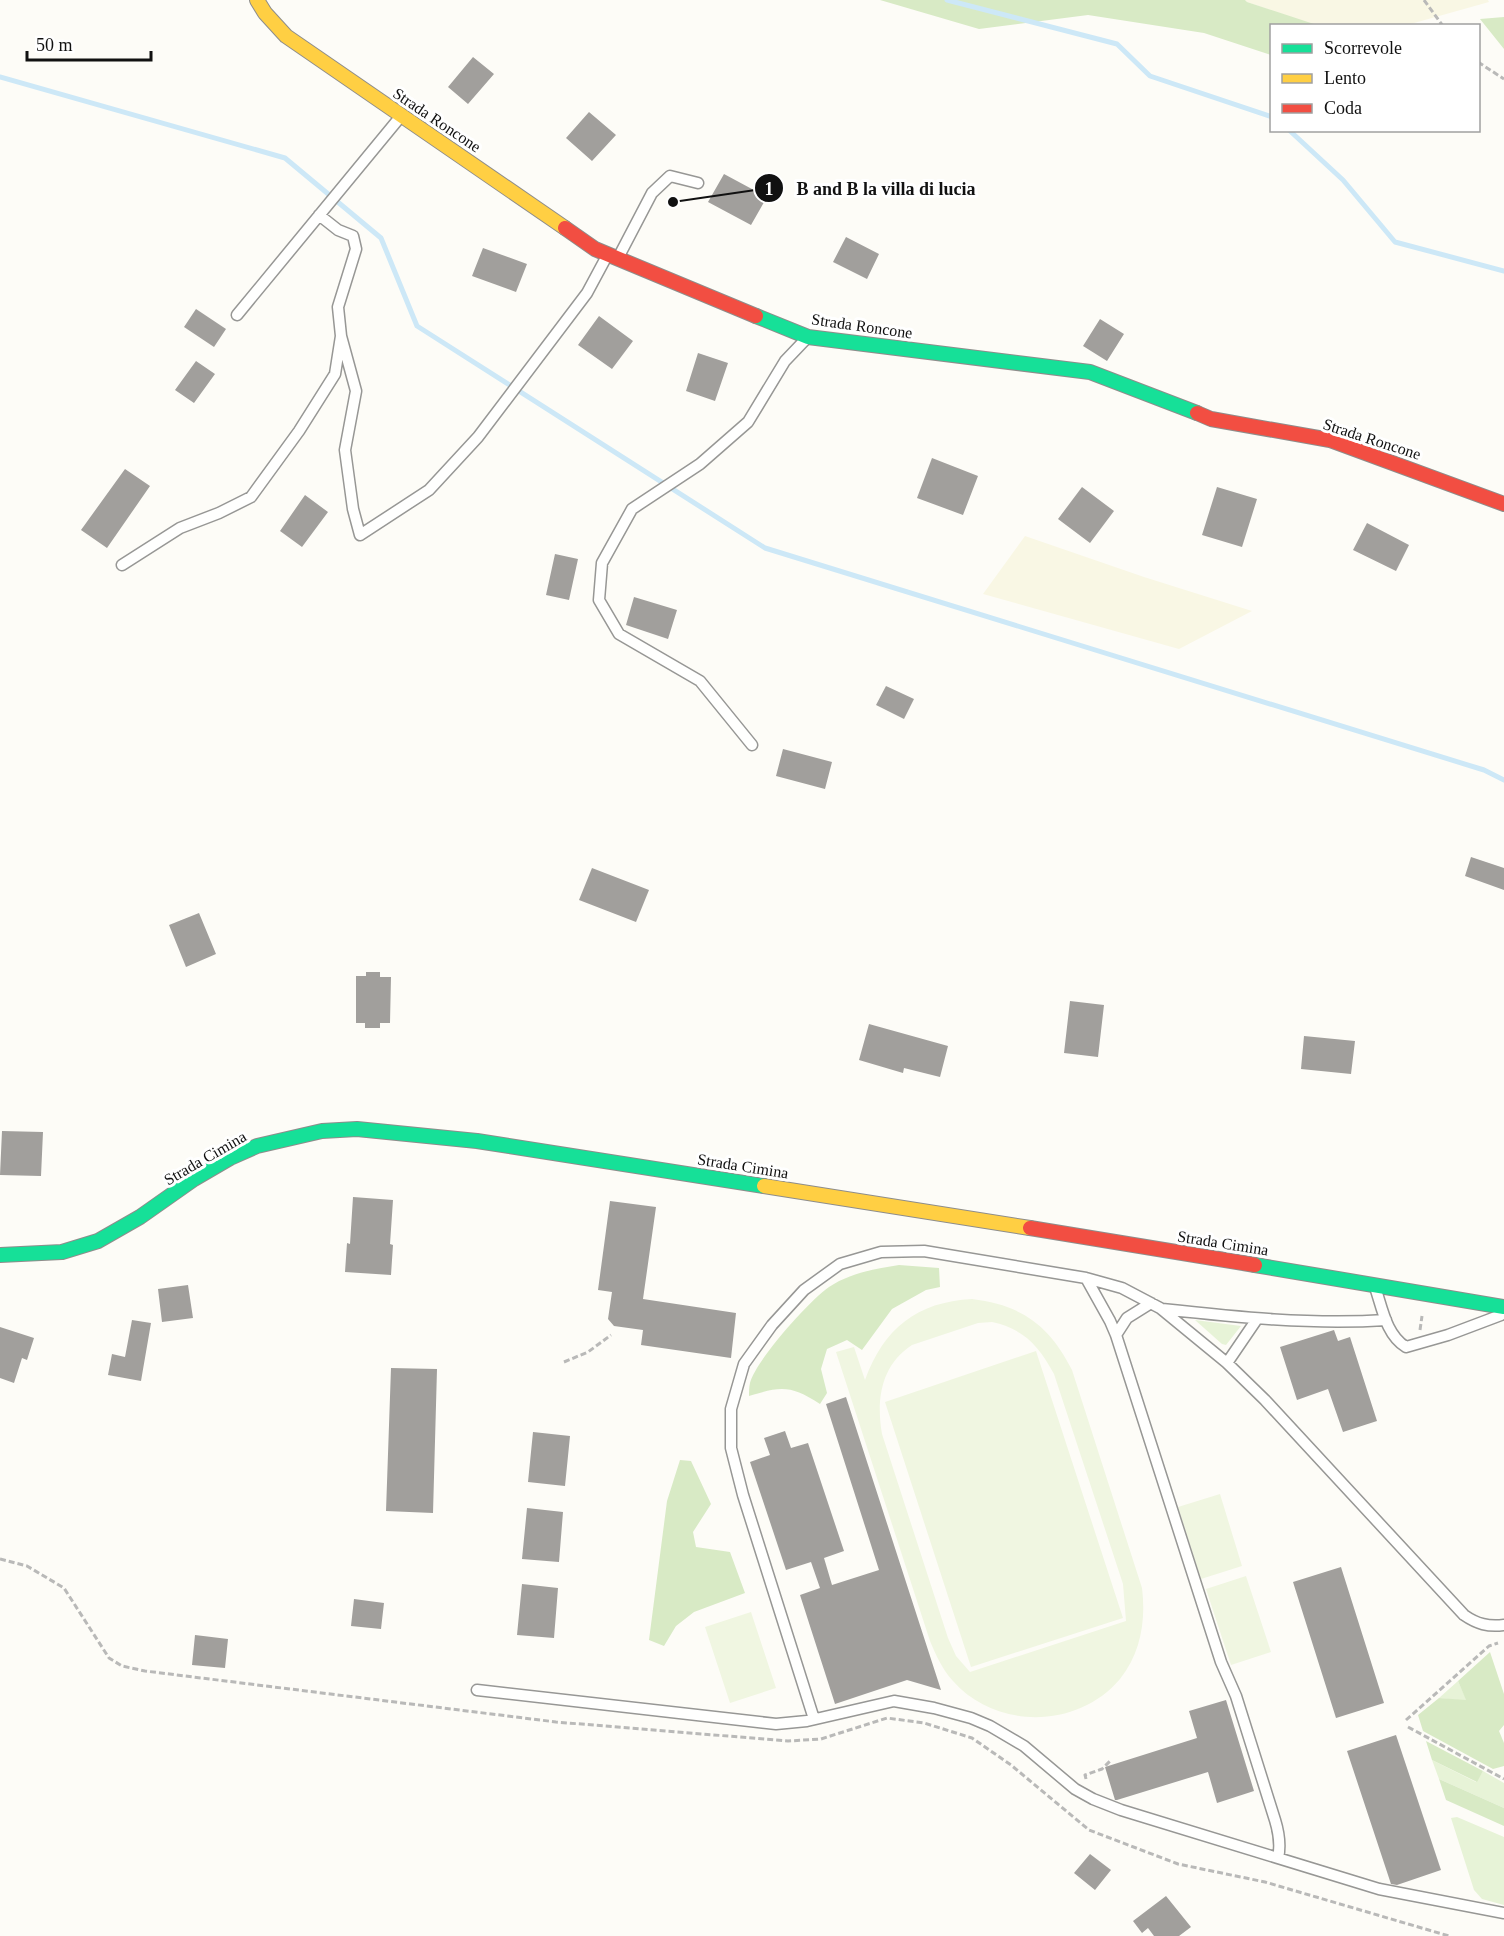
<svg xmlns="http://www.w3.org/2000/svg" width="1504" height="1936" font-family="Georgia,serif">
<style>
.farmland{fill:#f9f7e4}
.green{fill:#e7f3d7}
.forest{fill:#d8eac5}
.pitch{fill:#f0f6e1;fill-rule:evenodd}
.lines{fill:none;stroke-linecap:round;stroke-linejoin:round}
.stream{stroke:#cde8f7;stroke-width:5}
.building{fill:#a19f9c}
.lane-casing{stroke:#979795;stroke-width:13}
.fast-casing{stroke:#8e8d8b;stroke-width:16}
.slow-casing{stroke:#8e8d8b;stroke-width:16}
.jam-casing{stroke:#8e8d8b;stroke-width:16}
.path{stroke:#b9b9b8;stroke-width:3;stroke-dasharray:6 3;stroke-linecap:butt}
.lane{stroke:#fffffe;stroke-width:10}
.fast{stroke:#16e098;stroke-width:14}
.slow{stroke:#ffcf43;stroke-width:14}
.jam{stroke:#f24e42;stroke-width:14}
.labels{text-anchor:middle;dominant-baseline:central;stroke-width:6;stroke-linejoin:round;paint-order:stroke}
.street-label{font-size:16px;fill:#111;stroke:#fff}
.leader{fill:none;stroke:#111;stroke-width:2}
.callout-dot{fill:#111;stroke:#fff;stroke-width:2}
.mark-label{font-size:18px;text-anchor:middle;font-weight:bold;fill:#fff}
.callout-label{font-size:18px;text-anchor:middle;font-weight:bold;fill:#111;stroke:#fff;stroke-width:6;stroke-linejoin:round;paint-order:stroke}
</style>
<rect width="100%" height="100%" fill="#fdfcf7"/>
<path class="farmland" d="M1245,0H1488L1489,2L1407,25L1317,26L1247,2Z
M1025,536L1144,577L1252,611L1179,649L983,594Z"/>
<path class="green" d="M1195,1320L1241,1326L1226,1345L1222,1344Z
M1458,1681L1467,1701L1439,1698Z
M1432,1760L1476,1782L1483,1771L1504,1783V1808L1439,1779Z
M1457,1817L1504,1837V1905L1482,1899L1474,1890L1451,1818Z"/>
<path class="forest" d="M880,0H1245L1247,2L1317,25L1272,26L1271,55L1204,33L1088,15L979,29Z
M1504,17V49L1480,19Z
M899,1265L939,1268L940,1287L926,1290L892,1309L862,1350L847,1340L827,1349L821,1369L827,1393L820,1404C791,1385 781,1386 749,1396C749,1392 749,1387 750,1383C756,1360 809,1301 829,1287C850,1273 875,1269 899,1265Z
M680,1460L691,1461L711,1504L693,1532L696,1547L730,1552L745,1593L694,1612L676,1626L664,1646L649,1640L667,1501Z
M1490,1652L1504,1694V1725L1499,1731L1504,1743V1766L1493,1769L1423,1731L1418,1715L1439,1698L1466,1700L1458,1681Z
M1426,1741L1483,1771L1477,1782L1432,1760Z
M1439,1779L1504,1808V1826L1446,1800Z"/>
<path class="pitch" d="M972,1299C1022,1305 1050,1326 1072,1370L1142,1588C1146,1620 1141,1653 1120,1679C1078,1729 996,1730 953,1681C942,1669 936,1655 930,1641L836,1352L854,1347L865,1380C884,1328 917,1302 972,1299ZM992,1322C1024,1329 1039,1346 1054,1374L1123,1584L1126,1621L970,1672L956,1656L948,1638L882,1434C876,1400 881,1365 912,1345L978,1323Z
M1036,1351L1123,1618L971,1667L885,1402Z
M1220,1494L1242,1566L1201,1579L1178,1507Z
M1246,1576L1271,1652L1231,1665L1206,1589Z
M751,1612L776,1688L730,1703L705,1627Z"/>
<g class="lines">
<path class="stream" d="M947,0L1117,44L1150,76L1272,117
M0,77L285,158L381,238L417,326L765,548L1484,770L1504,780
M1289,130L1343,180L1395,242L1504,271"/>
</g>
<path class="building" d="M473,57L494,74L468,104L448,87Z
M589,112L616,135L592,161L566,138Z
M724,174L767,197L751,225L708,202Z
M846,237L879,254L867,279L833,262Z
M483,248L527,264L516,292L472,276Z
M196,309L226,329L214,347L184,327Z
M599,316L633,341L612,369L578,345Z
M1100,319L1124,334L1107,361L1083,346Z
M698,353L728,363L715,401L686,391Z
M196,361L215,374L194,403L175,390Z
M932,458L978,476L963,515L917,498Z
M125,469L150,486L107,548L81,530Z
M1082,487L1114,511L1090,543L1058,519Z
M1217,487L1257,499L1242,547L1202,535Z
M305,495L328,512L302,547L280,531Z
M1367,523L1409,545L1396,571L1353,550Z
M555,554L578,559L569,600L546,595Z
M634,597L677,610L668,639L626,625Z
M886,686L914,699L904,719L876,705Z
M783,749L832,762L825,789L776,776Z
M1471,857L1504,868V890L1465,876Z
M592,868L649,890L636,922L579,900Z
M199,913L216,954L186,967L169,925Z
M366,972H380V977H391L390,1023H380V1028H365V1023H356V976H366Z
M1070,1001L1104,1005L1098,1057L1064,1053Z
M869,1024L948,1046L940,1077L904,1068L903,1073L859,1060Z
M1304,1036L1355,1041L1351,1074L1301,1069Z
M2,1131L43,1132L41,1176L0,1175Z
M353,1197L393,1200L390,1244L393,1245L391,1275L345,1272L347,1243L350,1244Z
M610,1201L656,1207L643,1299L736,1313L731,1358L641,1345L643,1330L614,1326L608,1319L612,1292L598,1290Z
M188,1285L193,1318L162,1322L158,1289Z
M132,1320L151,1323L141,1381L108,1375L112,1354L125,1357Z
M0,1327L34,1338L27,1360L22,1358L14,1383L0,1378Z
M1334,1330L1338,1341L1350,1337L1377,1421L1343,1432L1328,1389L1297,1400L1280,1347Z
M391,1368L437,1369L433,1513L386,1511Z
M846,1397L941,1690L907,1680L835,1704L800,1595L820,1588L811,1562L786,1570L750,1462L770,1455L764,1438L785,1431L791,1448L808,1443L844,1551L824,1558L832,1585L879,1570L826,1404Z
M533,1432L570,1436L565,1486L528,1482Z
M527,1508L563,1512L559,1562L522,1559Z
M1341,1567L1384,1703L1336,1718L1293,1582Z
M522,1584L558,1588L554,1638L517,1635Z
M354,1599L384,1603L381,1629L351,1626Z
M195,1635L228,1639L225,1668L192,1665Z
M1226,1700L1254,1791L1217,1803L1208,1772L1117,1800H1115L1105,1767L1197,1738L1189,1711Z
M1396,1735L1441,1870L1397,1885L1391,1884L1347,1751Z
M1090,1854L1111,1870L1095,1890L1074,1873Z
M1166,1896L1191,1927L1179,1936H1154L1148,1928L1142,1933L1133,1921Z"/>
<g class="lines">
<g class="lane-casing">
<path id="lane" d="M618,258L652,193L670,176L698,183
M237,315L401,116
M341,336L356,391L345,450L353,509L360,535L429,490L478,437L587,293L608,254
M122,565L180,528L219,513L251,497L299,431L335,374L341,336L338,307L356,249L353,236L338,230L319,215
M752,745L700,681L619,634L599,600L602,563L632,509L700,464L748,422L785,361L806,339
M1086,1278L1110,1321L1116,1335L1221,1662L1236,1696L1275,1820C1279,1833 1281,1845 1278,1858
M1375,1287C1382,1307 1386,1335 1406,1347L1448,1335L1501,1315
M1162,1309C1236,1317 1311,1325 1386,1320
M1116,1335L1127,1318L1151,1303
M1227,1363L1257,1319
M477,1690L776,1724L807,1721L894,1701L934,1708L971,1718L990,1726L1024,1746L1075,1789L1093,1799L1121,1810L1379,1889L1504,1913
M814,1719L743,1495L731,1448V1409L744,1364L772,1325L804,1290L840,1264L881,1252L924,1251L1086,1278L1122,1288L1160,1308L1227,1363L1265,1400L1464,1615C1477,1624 1488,1627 1504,1625"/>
</g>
<g class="fast-casing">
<path id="fast" d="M756,316L808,337L1090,372L1197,413
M0,1255L62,1252L98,1241L140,1217L194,1179L230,1158L257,1146L322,1131L357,1129L477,1141L764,1186
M1255,1265L1504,1307"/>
</g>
<g class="slow-casing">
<path id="slow" d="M257,0L265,13L286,36L565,228
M764,1186L1030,1228"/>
</g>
<g class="jam-casing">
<path id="jam" d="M565,228L595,249L756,316
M1197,413L1211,419L1330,440L1504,504
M1030,1228L1255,1265"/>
</g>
<path class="path" d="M1424,0L1443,26
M1478,62L1504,79
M1420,1330L1422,1316
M564,1362L588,1352L611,1335
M0,1559L27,1566L64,1588L109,1658L122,1666L145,1671L556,1722L788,1741L821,1739L887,1718L924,1723L972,1738L1011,1765L1089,1830L1178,1864L1265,1882L1449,1936
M1406,1720L1489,1646L1498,1643
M1408,1727L1504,1779
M1086,1779L1085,1775L1102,1769L1110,1761"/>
<use href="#lane" class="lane"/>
<use href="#fast" class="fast"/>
<use href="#slow" class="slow"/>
<use href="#jam" class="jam"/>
</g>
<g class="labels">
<g class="street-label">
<text transform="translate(437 120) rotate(34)">Strada Roncone</text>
<text transform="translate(862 326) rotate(8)">Strada Roncone</text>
<text transform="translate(1372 439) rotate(18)">Strada Roncone</text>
<text transform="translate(205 1158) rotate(-30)">Strada Cimina</text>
<text transform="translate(743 1166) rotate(9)">Strada Cimina</text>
<text transform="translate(1223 1243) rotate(9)">Strada Cimina</text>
</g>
</g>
<path class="leader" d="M673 202L769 188"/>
<g class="callout-dot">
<circle cx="673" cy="202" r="6"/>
<circle cx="769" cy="188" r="15"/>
</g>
<g class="mark-label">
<text x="769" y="195">1</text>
</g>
<g class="callout-label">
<text x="886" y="195">B and B la villa di lucia</text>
</g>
<rect x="1270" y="24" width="210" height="108" fill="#ffffff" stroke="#a0a0a0" stroke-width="1.5"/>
<rect x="1282" y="44" width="30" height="9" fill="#16e098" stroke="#a0a0a0" stroke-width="1.5"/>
<text x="1324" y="54" font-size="18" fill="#111111">Scorrevole</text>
<rect x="1282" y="74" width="30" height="9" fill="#ffcf43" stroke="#a0a0a0" stroke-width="1.5"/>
<text x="1324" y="84" font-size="18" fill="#111111">Lento</text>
<rect x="1282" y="104" width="30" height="9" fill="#f24e42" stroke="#a0a0a0" stroke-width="1.5"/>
<text x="1324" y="114" font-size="18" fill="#111111">Coda</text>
<path d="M27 51v9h124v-9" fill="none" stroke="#111111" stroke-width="3"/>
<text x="36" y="51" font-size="18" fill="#111111" stroke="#ffffff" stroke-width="4.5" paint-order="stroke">50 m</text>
</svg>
